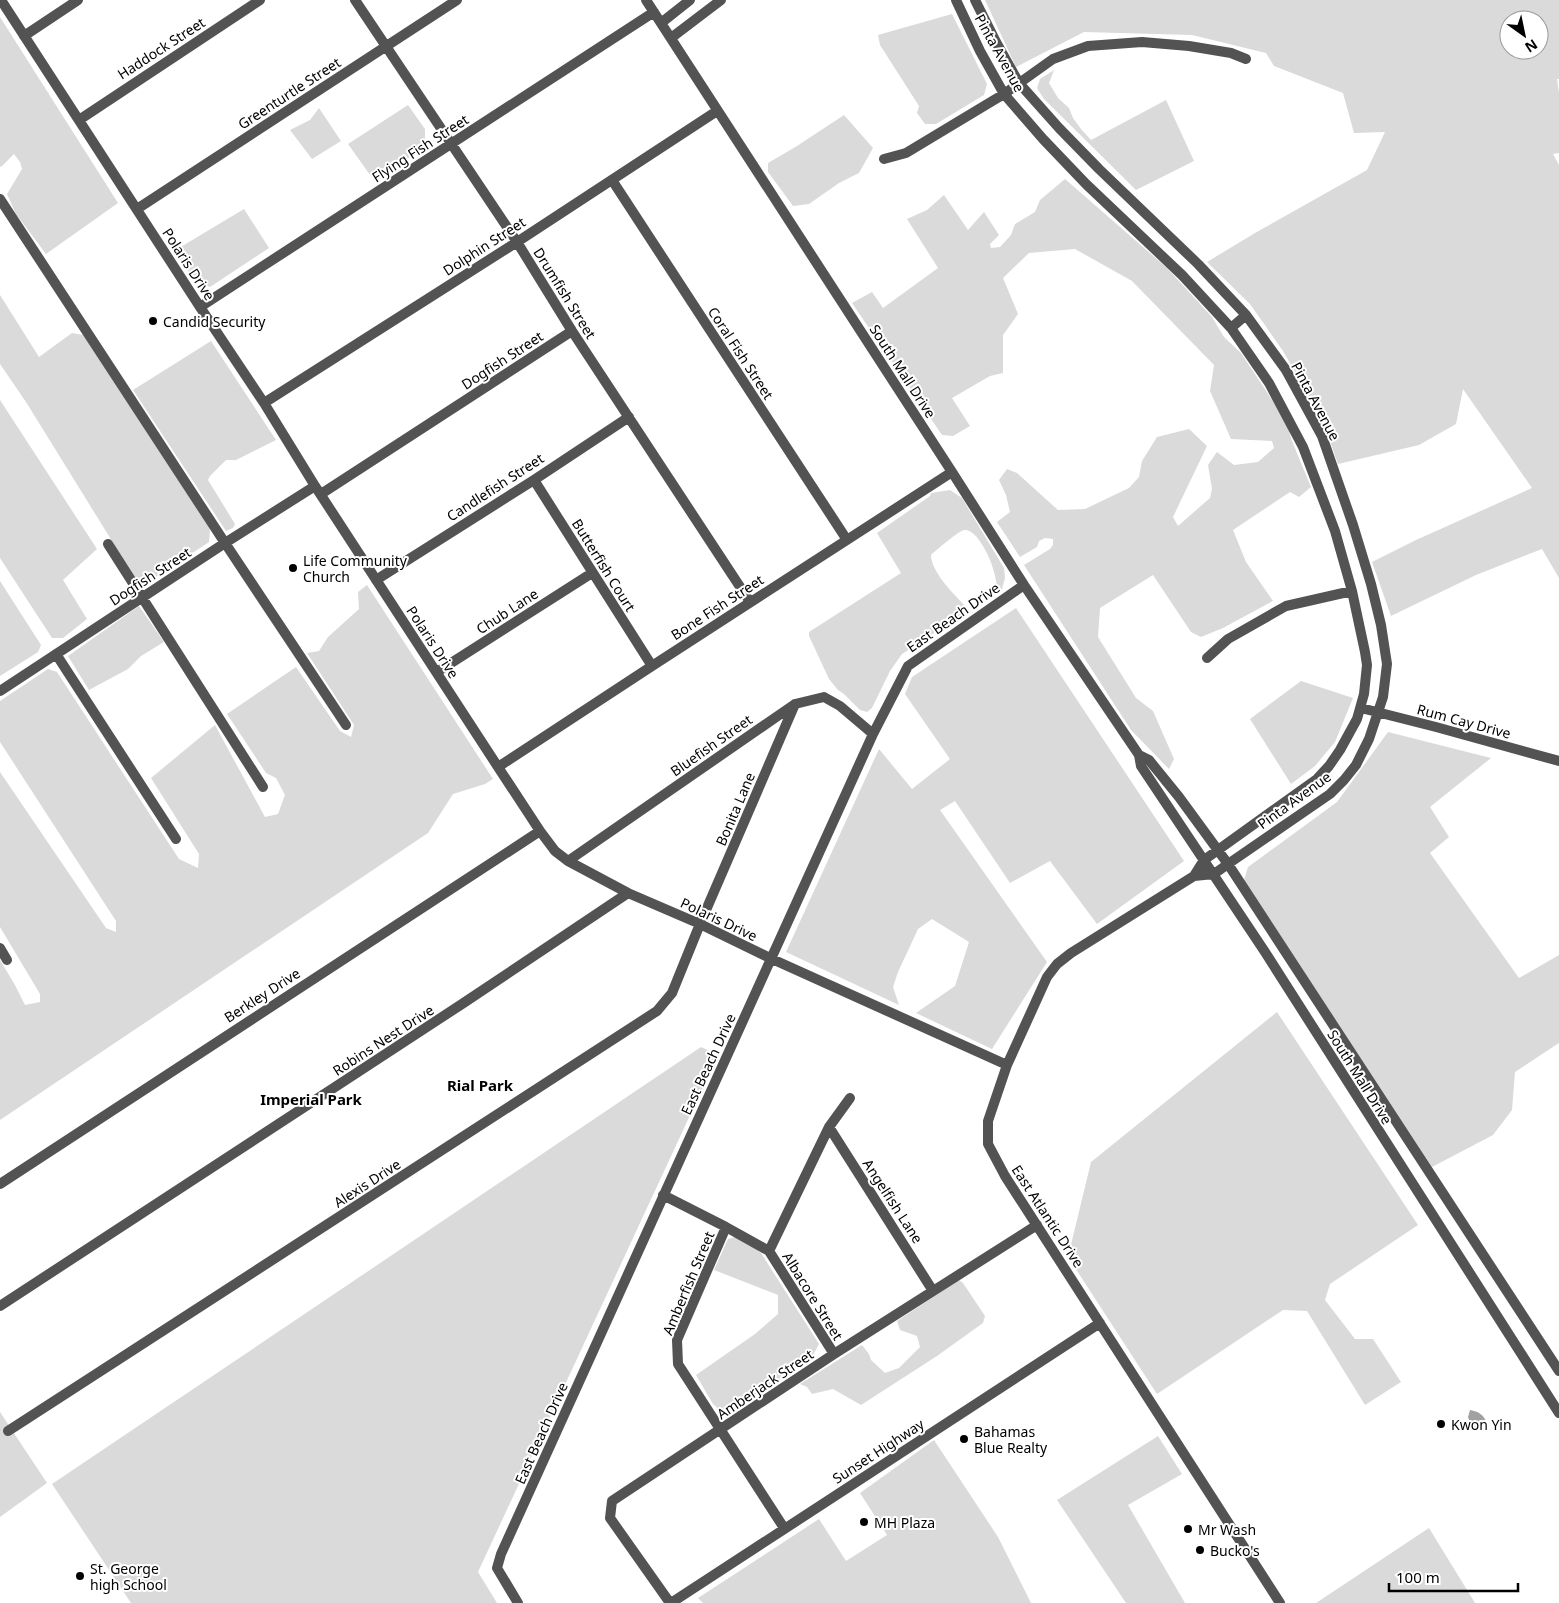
<svg xmlns="http://www.w3.org/2000/svg" width="1559" height="1603" font-family="'Noto Sans',sans-serif">
<style>
.green{fill:#dadada;fill-rule:evenodd}
.water{fill:#a1a1a1}
.lines{fill:none;stroke-linecap:round;stroke-linejoin:round}
.minor{stroke:#535353;stroke-width:10}
.poi-dot{fill:#000;stroke:#fff;stroke-width:2}
.labels{text-anchor:middle;dominant-baseline:central;stroke-width:4;stroke-linejoin:round;paint-order:stroke}
.street-label{font-size:14px;fill:#000;stroke:#fff}
.poi-label{font-size:14px;fill:#000;stroke:#fff;text-anchor:start}
.neighbourhood-label{font-size:15px;font-weight:bold;fill:#000;stroke:#fff}
</style>
<rect width="100%" height="100%" fill="#fff"/>
<path class="green" d="M985,0H1559V79H1557L1559,93V153L1553,154L1559,165V578L1542,549L1476,575L1391,616L1372,562L1416,540L1532,488L1463,389L1456,424L1419,445L1338,464L1322,419L1283,351L1250,304L1207,262L1255,233L1367,170L1385,132L1354,133L1343,93L1274,66L1266,53L1192,35L1084,32L1016,67ZM1509,20H1539V50H1509Z
M952,14L987,84L984,95L936,124H925L917,113L919,106L880,45L878,35Z
M0,17L118,203L46,254L16,214L7,194L22,169L20,162L14,154L1,167L0,166Z
M1054,70L1049,83L1058,98L1069,108L1073,118L1081,129L1091,140L1166,100L1194,161L1136,190L1044,99L1037,88L1040,79Z
M408,105L425,129V146L375,182L348,144Z
M319,108L341,141L312,159L290,130L310,120Z
M844,115L873,148L859,173L839,183L809,204L793,206L768,172V163L797,146Z
M1065,179L1167,268L1212,317L1224,337L1241,353L1286,421L1292,441L1311,487L1299,497L1290,492L1233,530L1246,562L1273,601L1223,628L1201,637L1191,632L1153,575L1100,608L1098,637L1136,698L1153,711L1174,759L1169,769L1131,730L1024,565L1050,549L1053,545V539L1045,538L1039,541L1037,547L1020,557L997,522L1010,512L1006,495L999,480L1007,469L1017,473L1058,510L1085,509L1129,488L1139,477L1142,461L1157,437L1189,429L1207,446L1173,517L1178,526L1210,498L1212,489L1208,465L1217,452L1234,465L1258,462L1274,448L1272,441L1231,439L1210,391L1214,365L1132,281L1075,249L1029,253L1003,278L1018,314L1003,335V373L990,376L952,398L970,426L953,436L942,435L852,303L872,292L883,308L938,268L907,219L927,210L944,195L968,230L984,212L999,235L990,244L991,248L1000,247L1011,235L1015,224L1035,212L1040,200Z
M244,209L269,248L210,287L196,282L174,251Z
M0,295L39,357L72,333L83,335L210,529L209,542L144,585L136,584L112,541L26,402L0,364Z
M211,341L276,440L236,460H226L210,476L208,480L235,524L233,528L226,531L133,390Z
M0,400L97,549L63,580L87,619L63,638H52L0,558Z
M950,490L962,498L1004,568L1005,578L1002,589L999,590C996,585 996,578 994,572C992,561 977,528 964,530C960,530 935,551 931,555C931,573 957,597 969,610L902,654L890,671L872,708L867,712L860,710L844,694L838,690L829,679L809,636V632L901,573L877,533L930,496L931,493Z
M0,581L41,645L38,652L0,676Z
M367,585L493,779L485,784L453,794L428,833L0,1120V960L15,985L25,1005L40,1002V994L0,927V772L106,928L116,932V921L0,742V701L48,669L57,672L179,859L198,868L199,854L151,778L215,725L265,817L278,814L285,795L276,778L266,773L227,714L296,667L340,731L351,737L354,725L307,653L319,651L328,637L359,609L358,592Z
M139,606L164,642L141,656L128,669L89,690L68,656Z
M1016,608L1184,861L1097,924L1050,861L1010,883L955,801L940,810L1047,962L992,1049L916,1013L955,986L969,942L932,919L918,929L898,972L893,987L899,1005L786,952L879,749L912,789L950,759L905,694L912,677Z
M1301,681L1353,698L1335,742L1315,766L1291,784L1250,719Z
M1388,732L1491,758L1430,807L1449,837L1430,853L1519,978L1559,955V1043L1515,1072L1512,1110L1493,1135L1432,1167L1244,880L1248,867L1337,802Z
M1277,1012L1418,1225L1330,1284L1325,1300L1355,1339H1373L1401,1382L1365,1405L1307,1311L1283,1310L1157,1394L1068,1257L1091,1162Z
M701,1047L718,1055L478,1572L497,1603H131L52,1484Z
M738,1236L761,1253L819,1344L812,1357L730,1412L721,1411L713,1404L696,1375L755,1334L778,1314V1295L714,1270L728,1239Z
M959,1280L963,1283L985,1316L983,1323L937,1356L861,1405L833,1389L812,1394L807,1387L800,1384L862,1345L869,1354L871,1360L885,1373L899,1368L920,1347L917,1336L900,1330L897,1321Z
M0,1412L47,1483L0,1517Z
M1158,1436L1182,1474L1128,1505L1185,1603H1126L1057,1500Z
M934,1440L998,1537L1031,1603H703L698,1598L819,1519L846,1561L887,1535L860,1493Z
M1429,1528L1475,1603H1316Z"/>
<path class="water" d="M1470,1410C1479,1412 1483,1414 1487,1423L1484,1429L1477,1430L1471,1425L1468,1417Z"/>
<g class="lines">
<path class="minor" d="M1,0L200,307L264,403L315,486L498,767L540,831L555,851L568,861L628,893L700,924L772,959L1007,1065
M355,0L517,242L572,331L750,602
M646,0L952,472L1024,585L1139,755L1141,766L1265,952L1559,1413
M956,0L980,51L1004,94L1043,139L1086,184L1182,275L1231,328L1269,383L1303,447L1335,531L1352,591L1365,652L1367,665L1364,694L1357,719L1340,750L1329,766L1317,779L1204,860L1194,876L1071,953L1057,964L1047,977L1007,1065L988,1121V1144L1005,1176L1280,1603
M975,0L996,42L1019,83L1059,128L1099,169L1198,264L1246,315L1286,370L1322,436L1353,525L1371,584L1381,625L1387,664L1383,697L1369,739L1356,765L1344,780L1330,794L1228,864L1214,874L1194,876
M661,23L690,0
M24,36L78,0
M671,38L721,0
M79,120L260,0
M884,159L906,153L1004,94L1053,59L1088,46L1142,42L1189,46L1231,53L1246,59
M612,180L847,540
M0,199L225,543L346,725
M137,209L457,0
M200,307L654,12
M1231,328L1246,315
M264,403L517,242L717,111
M534,480L652,666
M321,494L572,331
M108,544L263,787
M376,580L534,480L629,417
M56,654L176,839
M1207,658L1228,639L1286,606L1352,591
M437,672L592,573
M0,691L225,543L315,486
M1361,708L1436,727L1559,761
M1139,755L1149,760L1179,797L1228,864L1559,1371
M498,767L652,666L952,472
M568,861L795,704L824,697L840,706L873,734
M0,948L7,960
M829,1127L933,1291
M0,1184L540,831
M663,1195L726,1227L769,1251L834,1354
M726,1227L677,1340L678,1364L784,1528
M769,1251L829,1127L850,1098
M0,1306L462,1004L628,893
M8,1431L657,1011L672,993L700,924L795,704
M518,1603L497,1568L501,1554L873,734L908,666L1024,585
M670,1603L610,1518L612,1501L834,1354L1037,1225
M671,1603L1100,1323"/>
</g>
<g class="poi-dot">
<circle cx="153" cy="321" r="5"/>
<circle cx="293" cy="568" r="5"/>
<circle cx="1441" cy="1424" r="5"/>
<circle cx="964" cy="1439" r="5"/>
<circle cx="864" cy="1522" r="5"/>
<circle cx="1188" cy="1529" r="5"/>
<circle cx="1200" cy="1550" r="5"/>
<circle cx="80" cy="1576" r="5"/>
</g>
<g class="labels">
<g class="street-label">
<text transform="translate(161 48) rotate(-33)">Haddock Street</text>
<text transform="translate(1000 53) rotate(61)">Pinta Avenue</text>
<text transform="translate(289 93) rotate(-33)">Greenturtle Street</text>
<text transform="translate(420 148) rotate(-33)">Flying Fish Street</text>
<text transform="translate(484 246) rotate(-33)">Dolphin Street</text>
<text transform="translate(189 264) rotate(57)">Polaris Drive</text>
<text transform="translate(565 293) rotate(58)">Drumfish Street</text>
<text transform="translate(741 353) rotate(57)">Coral Fish Street</text>
<text transform="translate(502 360) rotate(-33)">Dogfish Street</text>
<text transform="translate(903 371) rotate(57)">South Mall Drive</text>
<text transform="translate(1316 401) rotate(62)">Pinta Avenue</text>
<text transform="translate(495 487) rotate(-33)">Candlefish Street</text>
<text transform="translate(604 565) rotate(58)">Butterfish Court</text>
<text transform="translate(150 576) rotate(-33)">Dogfish Street</text>
<text transform="translate(717 607) rotate(-33)">Bone Fish Street</text>
<text transform="translate(507 611) rotate(-33)">Chub Lane</text>
<text transform="translate(953 617) rotate(-35)">East Beach Drive</text>
<text transform="translate(433 642) rotate(57)">Polaris Drive</text>
<text transform="translate(1464 721) rotate(15)">Rum Cay Drive</text>
<text transform="translate(711 745) rotate(-35)">Bluefish Street</text>
<text transform="translate(1294 800) rotate(-36)">Pinta Avenue</text>
<text transform="translate(735 809) rotate(-67)">Bonita Lane</text>
<text transform="translate(719 919) rotate(25)">Polaris Drive</text>
<text transform="translate(262 995) rotate(-33)">Berkley Drive</text>
<text transform="translate(383 1040) rotate(-33)">Robins Nest Drive</text>
<text transform="translate(708 1064) rotate(-65)">East Beach Drive</text>
<text transform="translate(1360 1077) rotate(58)">South Mall Drive</text>
<text transform="translate(367 1183) rotate(-33)">Alexis Drive</text>
<text transform="translate(893 1201) rotate(57)">Angelfish Lane</text>
<text transform="translate(1048 1216) rotate(57)">East Atlantic Drive</text>
<text transform="translate(688 1283) rotate(-67)">Amberfish Street</text>
<text transform="translate(813 1296) rotate(58)">Albacore Street</text>
<text transform="translate(765 1384) rotate(-34)">Amberjack Street</text>
<text transform="translate(541 1433) rotate(-66)">East Beach Drive</text>
<text transform="translate(878 1451) rotate(-33)">Sunset Highway</text>
</g>
<g class="poi-label">
<text x="163" y="321">Candid Security</text>
<text x="303" y="560">Life Community<tspan x="303" dy="16">Church</tspan></text>
<text x="1451" y="1424">Kwon Yin</text>
<text x="974" y="1431">Bahamas<tspan x="974" dy="16">Blue Realty</tspan></text>
<text x="874" y="1522">MH Plaza</text>
<text x="1198" y="1529">Mr Wash</text>
<text x="1210" y="1550">Bucko's</text>
<text x="90" y="1568">St. George<tspan x="90" dy="16">high School</tspan></text>
</g>
<g class="neighbourhood-label">
<text x="480" y="1085">Rial Park</text>
<text x="311" y="1099">Imperial Park</text>
</g>
</g>
<g transform="translate(1524 35) rotate(147)"><circle r="24" fill="#ffffff" stroke="#999999"/>
<path d="M0-4L9 19L0 12L-9 19Z" fill="#000000"/>
<text y="-8" font-size="14" font-weight="bold" text-anchor="middle" fill="#000000">N</text>
</g>
<path d="M1389 1583v8h129v-8" fill="none" stroke="#000000" stroke-width="2.5"/>
<text x="1396" y="1583" font-size="15" fill="#000000" stroke="#ffffff" stroke-width="4" paint-order="stroke">100 m</text>
</svg>
